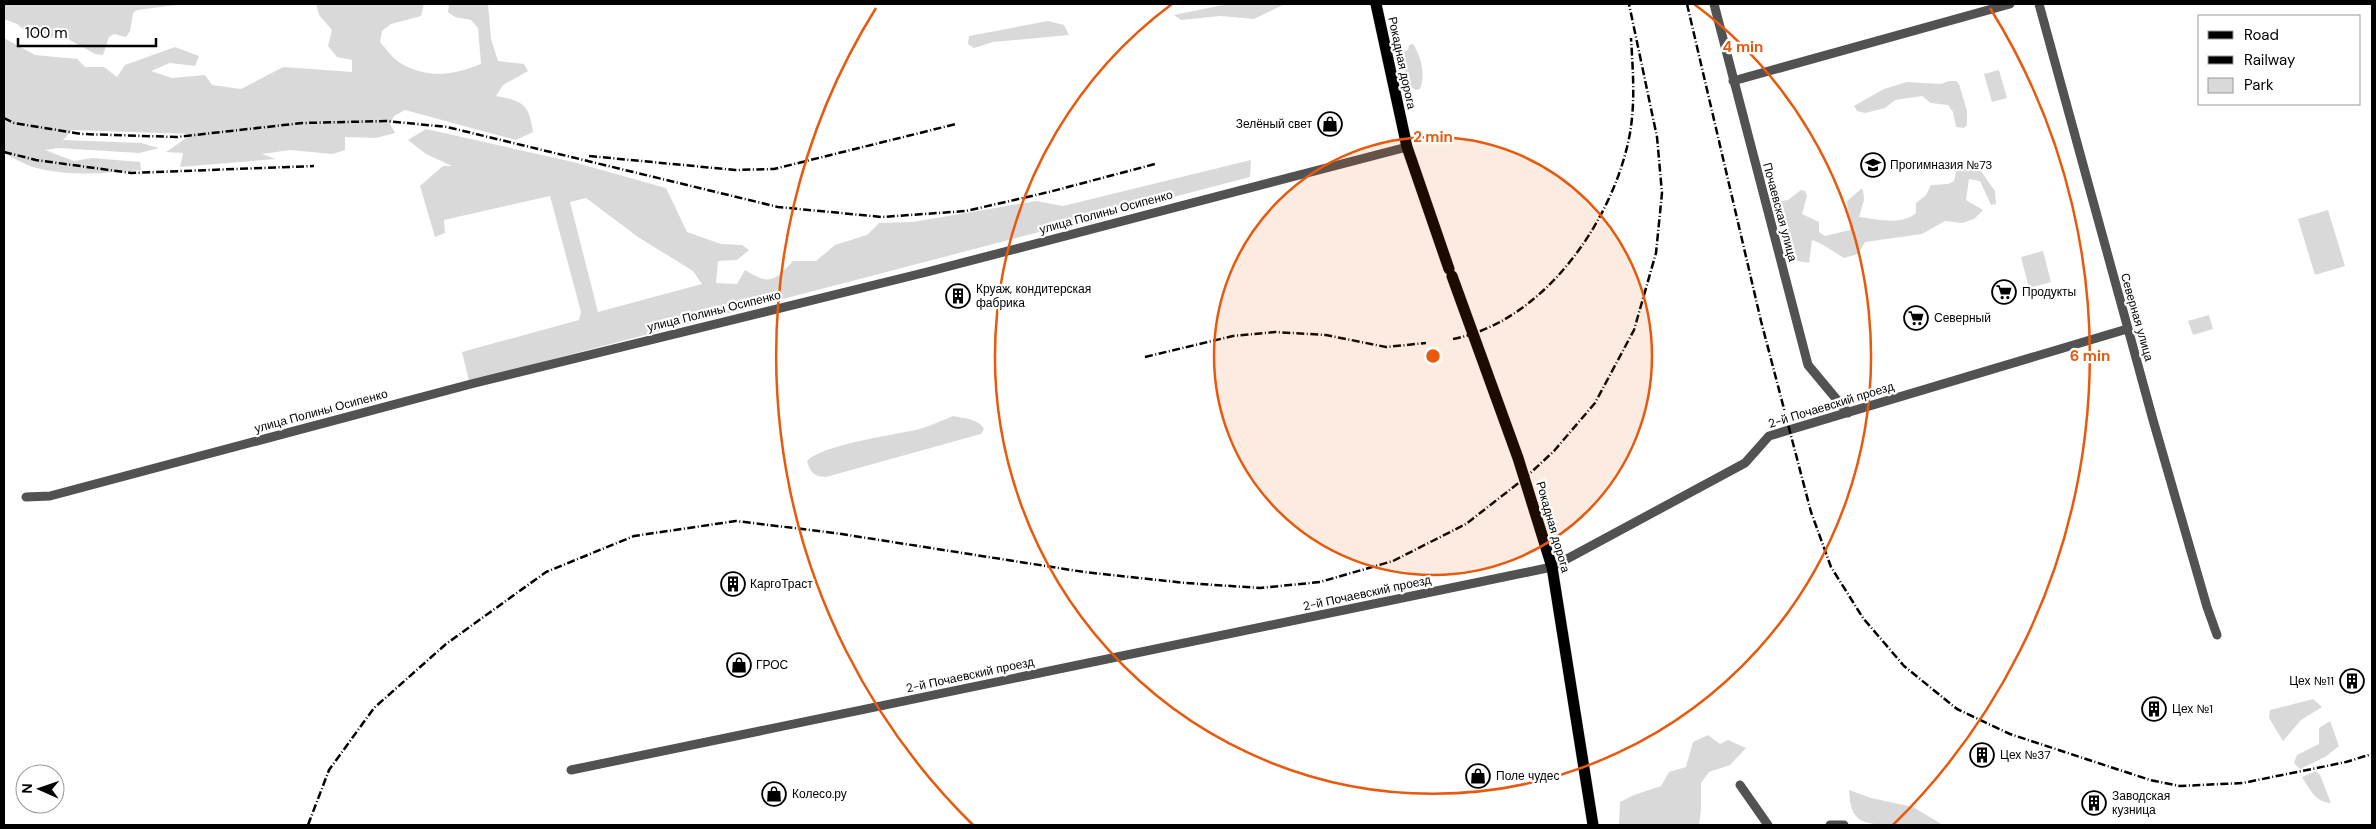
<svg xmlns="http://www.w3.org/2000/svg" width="2376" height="829" font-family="'DM Sans',sans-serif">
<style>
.green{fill:#d9d9d9;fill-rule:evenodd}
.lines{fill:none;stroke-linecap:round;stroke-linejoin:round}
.major-casing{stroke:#dbdbdb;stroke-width:12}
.minor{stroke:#525252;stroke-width:9}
.major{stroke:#000;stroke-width:11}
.rail{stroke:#000;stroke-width:2.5;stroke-dasharray:8 2.5 1 2.5;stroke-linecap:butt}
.ring{fill:none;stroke:#e8590c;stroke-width:2.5}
.labels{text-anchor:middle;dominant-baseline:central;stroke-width:4.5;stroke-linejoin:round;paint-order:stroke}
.street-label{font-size:12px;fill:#000;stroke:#fff}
.poi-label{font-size:12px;fill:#000;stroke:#fff;text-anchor:start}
.centre{fill:#e8590c;stroke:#fff;stroke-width:2.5}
.ring-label{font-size:15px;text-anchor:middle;font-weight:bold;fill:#e8590c;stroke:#fff;stroke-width:4.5;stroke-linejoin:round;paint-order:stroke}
</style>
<rect width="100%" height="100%" fill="#fff"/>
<path class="green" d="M4,4H185L137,10L133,13L130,31L126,37L114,34L109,37L103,55L95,54L68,39L30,35L17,24L4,19Z
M316,4H424L421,16L391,24L382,31L380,42C386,49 394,60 402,64C429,79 454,75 481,64L478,28L471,20L455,17L448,12L449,4H488L491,39L498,61L524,64L528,71L503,85L496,96C523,101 529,104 533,132L516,140L405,110L394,116L390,124L395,133L376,138L345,137V150L333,154L290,150L262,154L276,159L180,167L183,153L166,152L192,134L72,130L63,140L141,143L159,148L139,153L58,148L45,150L74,161L92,158L140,162L141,170C106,173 71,177 36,168C25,165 14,158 4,153V38L35,55L77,59L85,67H104L117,77L125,65L175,47L199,56L195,66L170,63L151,71L172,78L205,75L212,85L241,89L283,67L352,72V60L337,57L328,46L332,30L319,15Z
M1228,4H1285L1254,19L1220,16L1181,20L1174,15Z
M1048,21L1064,25L1069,35L993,42L974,48L968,44L969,36Z
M1413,44C1421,56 1426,75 1420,89L1416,90L1405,84L1404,68L1399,63L1398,57L1399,54L1408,50L1409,45Z
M1999,70L2007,98L1992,102L1984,74Z
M1949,81H1956L1959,84L1967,111V125L1964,128L1956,127L1953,112L1948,105L1931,103L1922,96L1895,100L1885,108L1865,113L1857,111L1854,106L1884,89L1907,82L1941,84Z
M426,129L573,162L666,188L687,232L721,244L742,245L749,250L737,260L718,261L716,283L737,284L745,270C769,285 774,282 793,261H816L835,245L867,235L879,223L913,222L1036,201L1063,206L1251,160L1250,177L469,381L462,352L579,320L581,312L550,196L444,220L445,233L435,237L420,186L443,166H452L426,154L408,140ZM586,198L638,237L693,271L702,284L598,312L570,202Z
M1973,160L1995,191L1996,204L1991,205L1980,181L1969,179L1966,200L1983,210L1974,219L1962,223L1945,221L1922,234L1865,242L1858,254L1844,258C1833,252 1825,244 1812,240L1809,263L1793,260L1781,201L1788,200L1801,190L1805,191L1807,196L1802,214L1819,222V232L1825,236L1850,230L1847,201L1861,189L1863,190L1864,200L1859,217C1877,219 1901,226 1916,213V203L1926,195L1931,185L1948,184L1954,181L1958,161Z
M2328,210L2345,266L2315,275L2298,219Z
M2043,251L2051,282L2029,288L2021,257Z
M2209,315L2213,329L2193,335L2188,321Z
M953,416C963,418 979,419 984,429L981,434L826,477C814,477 810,472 807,461C822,445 892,435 916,430C928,427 941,421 953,416Z
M2313,699L2322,707L2301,720L2283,741L2269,718L2270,710Z
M2330,721L2339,746L2325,757L2300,769L2294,763L2297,755L2319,744V728Z
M1708,735L1720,744L1728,740L1746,748L1730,765L1709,772L1701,783V810L1699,825H1619L1620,802L1634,795L1661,786L1669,772L1686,767L1693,742Z
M2316,771L2320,775L2331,803C2316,803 2309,788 2302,777Z
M1849,790L1871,798L1913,807L1943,825C1924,825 1872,829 1859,819C1850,811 1850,801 1849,790Z"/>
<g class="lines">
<g class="major-casing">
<path id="major" d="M1376,4L1407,147L1449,269
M1452,276L1518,458L1552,567L1593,825"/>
</g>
<path class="minor" d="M1714,4L1808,365L1848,413
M2039,4L2153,420L2207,607L2217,635
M1733,81L2010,4
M26,497L50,496L471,384L927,272L1407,147
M571,770L1552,567L1745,463L1769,436L2127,329
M1740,785L1768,825
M1830,825H1844"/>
<use href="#major" class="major"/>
<path class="rail" d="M1687,4L1761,321L1811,512L1831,567L1863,618L1904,666L1957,709L2010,734L2150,780L2180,786L2243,783L2346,762L2372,754
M4,118L14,123L82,134L177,137L302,123L386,121L447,127L778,207L882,217L966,211L1049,192L1155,164
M4,152L36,160L131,173L314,166
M589,156L735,170L774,169L956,124
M1453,339C1541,322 1609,227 1628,143C1636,108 1633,73 1631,38
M1145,357L1233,336L1275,332L1326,335L1386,347L1426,343
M308,825L329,770L374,708L446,644L546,572L634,536L736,521L835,533L1084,572L1186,583L1260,588L1320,582L1393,561L1466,524L1525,478L1554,451L1595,403L1634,330L1656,253L1662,193L1657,137L1629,4"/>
</g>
<circle cx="1433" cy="356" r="219" fill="#e8590c" fill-opacity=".12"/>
<g class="ring">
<circle cx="1433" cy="356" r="219"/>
<path d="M1694 4A438 438 0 1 1 1172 4"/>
<path d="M973 825A657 657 0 0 1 876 8M1990 8A657 657 0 0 1 1893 825"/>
</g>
<defs>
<g id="shop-ring" transform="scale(1.25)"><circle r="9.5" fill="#fff" stroke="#000" stroke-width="1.5"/><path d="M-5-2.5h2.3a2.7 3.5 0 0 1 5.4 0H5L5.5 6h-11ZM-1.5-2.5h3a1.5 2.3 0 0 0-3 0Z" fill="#000"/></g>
<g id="school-ring" transform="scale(1.25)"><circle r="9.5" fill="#fff" stroke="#000" stroke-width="1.5"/><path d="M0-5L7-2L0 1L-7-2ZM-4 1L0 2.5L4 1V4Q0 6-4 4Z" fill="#000"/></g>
<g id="supermarket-ring" transform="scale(1.25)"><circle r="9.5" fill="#fff" stroke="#000" stroke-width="1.5"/><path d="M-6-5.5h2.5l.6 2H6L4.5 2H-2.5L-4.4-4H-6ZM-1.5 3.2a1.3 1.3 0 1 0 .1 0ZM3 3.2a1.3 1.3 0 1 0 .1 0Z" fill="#000"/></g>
<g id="building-ring" transform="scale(1.25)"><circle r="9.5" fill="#fff" stroke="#000" stroke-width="1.5"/><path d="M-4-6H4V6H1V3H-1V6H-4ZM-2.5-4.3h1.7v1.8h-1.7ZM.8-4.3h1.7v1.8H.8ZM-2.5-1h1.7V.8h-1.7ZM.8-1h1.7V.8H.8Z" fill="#000"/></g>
</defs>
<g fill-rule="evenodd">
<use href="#shop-ring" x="1330" y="124"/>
<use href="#school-ring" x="1873" y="165"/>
<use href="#supermarket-ring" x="2004" y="292"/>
<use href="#building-ring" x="958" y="296"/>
<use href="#supermarket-ring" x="1916" y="318"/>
<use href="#building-ring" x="733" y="584"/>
<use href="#shop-ring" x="739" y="665"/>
<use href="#building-ring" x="2352" y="681"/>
<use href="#building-ring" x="2154" y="709"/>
<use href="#building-ring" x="1982" y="755"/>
<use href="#shop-ring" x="1478" y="776"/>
<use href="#shop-ring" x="774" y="794"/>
<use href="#building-ring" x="2094" y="803"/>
</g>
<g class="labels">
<g class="street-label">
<text transform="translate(1402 63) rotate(78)">Рокадная дорога</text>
<text transform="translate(1106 212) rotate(-15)">улица Полины Осипенко</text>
<text transform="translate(1780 212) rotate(75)">Почаевская улица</text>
<text transform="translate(714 311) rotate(-14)">улица Полины Осипенко</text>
<text transform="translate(2137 317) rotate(74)">Северная улица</text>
<text transform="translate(1831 405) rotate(-17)">2-й Почаевский проезд</text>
<text transform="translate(321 411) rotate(-15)">улица Полины Осипенко</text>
<text transform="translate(1553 527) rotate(74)">Рокадная дорога</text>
<text transform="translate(1367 593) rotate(-12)">2-й Почаевский проезд</text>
<text transform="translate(970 675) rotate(-12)">2-й Почаевский проезд</text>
</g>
<g class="poi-label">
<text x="1312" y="124" text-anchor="end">Зелёный свет</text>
<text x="1890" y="165">Прогимназия №73</text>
<text x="976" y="289">Круаж, кондитерская<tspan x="976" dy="14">фабрика</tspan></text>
<text x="2022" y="292">Продукты</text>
<text x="1934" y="318">Северный</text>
<text x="750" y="584">КаргоТраст</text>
<text x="756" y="665">ГРОС</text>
<text x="2334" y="681" text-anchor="end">Цех №11</text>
<text x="2172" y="709">Цех №1</text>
<text x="2000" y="755">Цех №37</text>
<text x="1496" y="776">Поле чудес</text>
<text x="792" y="794">Колесо.ру</text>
<text x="2112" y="796">Заводская<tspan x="2112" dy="14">кузница</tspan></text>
</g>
</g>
<circle cx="1433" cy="356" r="8" class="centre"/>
<g class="ring-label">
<text x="1743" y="52">4 min</text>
<text x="1433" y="142">2 min</text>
<text x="2090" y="361">6 min</text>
</g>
<rect width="2376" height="829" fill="none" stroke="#000000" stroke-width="10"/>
<rect x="2198" y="15" width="162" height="90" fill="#ffffff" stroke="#999999"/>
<rect x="2208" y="31" width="25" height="8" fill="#000000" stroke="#999999"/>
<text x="2244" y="40" font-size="15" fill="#000000">Road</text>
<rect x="2208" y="56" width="25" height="8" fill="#000000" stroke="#999999"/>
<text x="2244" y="65" font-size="15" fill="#000000">Railway</text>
<rect x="2208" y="78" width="25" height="15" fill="#d9d9d9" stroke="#999999"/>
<text x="2244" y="90" font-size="15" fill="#000000">Park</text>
<g transform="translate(40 789) rotate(272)"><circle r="24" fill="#ffffff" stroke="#999999"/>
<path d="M0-4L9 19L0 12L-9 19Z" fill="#000000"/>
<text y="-8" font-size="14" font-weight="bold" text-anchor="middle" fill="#000000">N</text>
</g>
<path d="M18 38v8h138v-8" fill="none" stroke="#000000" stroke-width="2.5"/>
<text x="25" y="38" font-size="15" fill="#000000" stroke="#ffffff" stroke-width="4" paint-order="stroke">100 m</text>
</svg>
